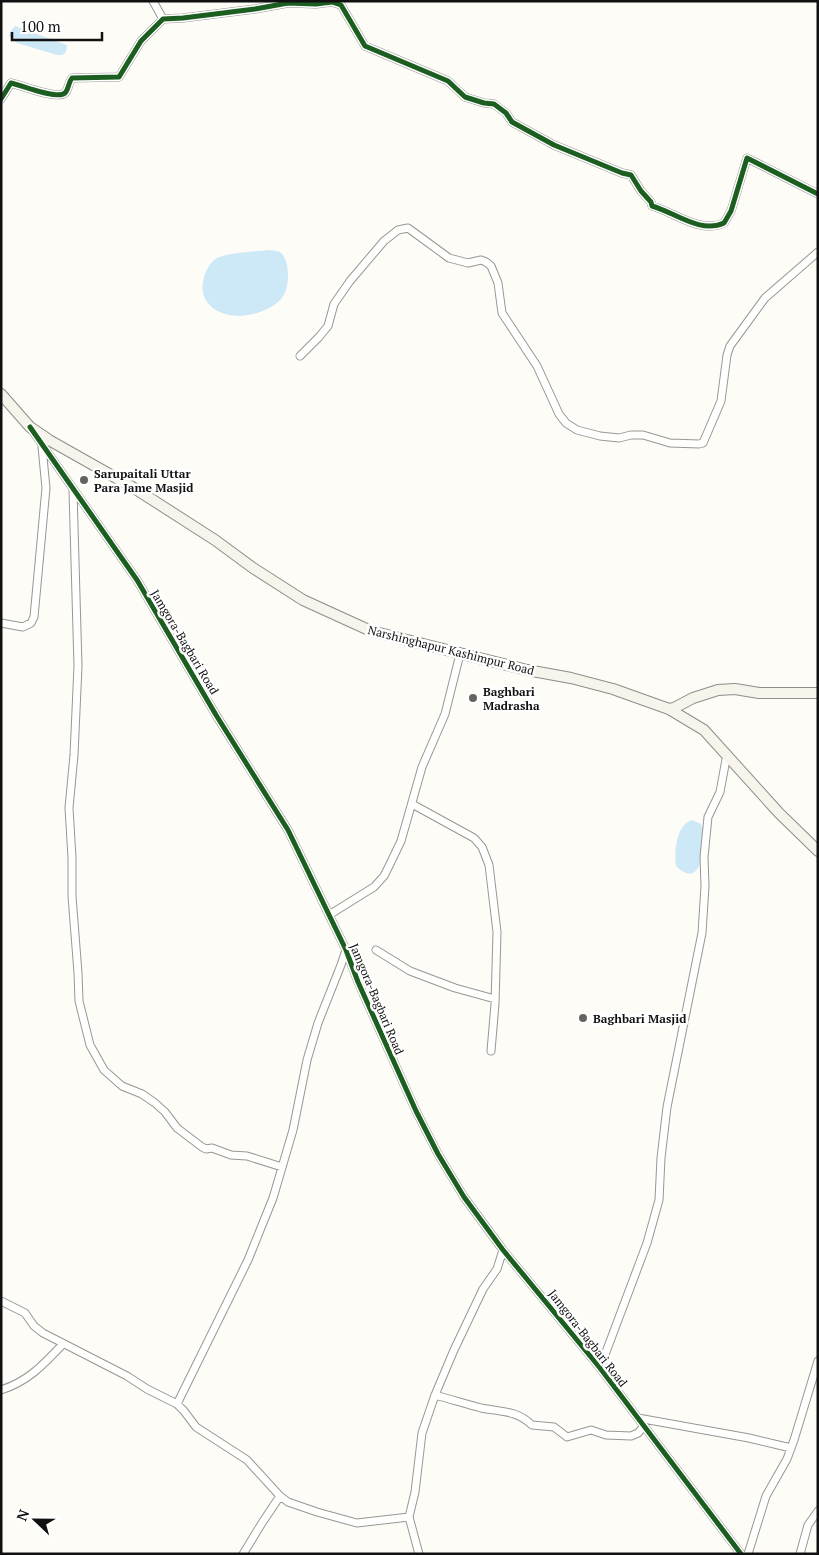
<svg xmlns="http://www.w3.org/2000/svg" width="819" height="1555" font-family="'PT Serif',serif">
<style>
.water{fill:#cde8f7}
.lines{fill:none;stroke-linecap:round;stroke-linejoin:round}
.street-casing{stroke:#979795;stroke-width:9}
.secondary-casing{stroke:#8e8d8b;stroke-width:12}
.street{stroke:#fffffe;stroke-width:7}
.secondary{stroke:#f6f4eb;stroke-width:10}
.cycleway-casing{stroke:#fff;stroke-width:8}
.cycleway{stroke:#1b5e20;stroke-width:5}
.poi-dot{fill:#646362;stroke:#fff;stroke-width:2}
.labels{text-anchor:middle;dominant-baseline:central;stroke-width:5;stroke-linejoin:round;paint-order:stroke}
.poi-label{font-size:12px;font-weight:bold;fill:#111;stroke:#fff;text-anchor:start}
.street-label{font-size:12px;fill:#111;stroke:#fff}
</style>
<rect width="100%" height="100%" fill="#fdfcf7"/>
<path class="water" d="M15,26L64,44L67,45L66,52L62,55H57L17,43L9,36L10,32Z
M269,250C274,251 280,250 283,255C290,266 290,289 281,299C271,310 255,315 240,316C216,316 197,302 204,277C207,269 210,262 217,258C230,252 254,252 269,250Z
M692,820L701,824C707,840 703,893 676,866C674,852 676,825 692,820Z"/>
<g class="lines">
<g class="street-casing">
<path id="street" d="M153,1L163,19
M1,99L11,83C21,85 57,100 65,93C69,89 68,83 72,78L119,77L141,41L163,19L183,18L255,9L288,3L316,4L332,2L341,5L365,46L448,81L465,97L484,103L494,104L506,113L512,122L554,145L622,173L631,175L641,191L651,202L652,206C674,212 700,234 724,223L731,211L747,158L818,194
M300,356L319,337L328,326L334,304L350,281L384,241L398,230L408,228L449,258L468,263L481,260L486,262L491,266L498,283L502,313L537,366L559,414L566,423L577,430L600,436L619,438L631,435H643L670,443L699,444L703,443L721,401L727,355L730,346L765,298L818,252
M32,430L137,580L216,715L288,830L346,950L358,982L416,1111L438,1154L464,1197L503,1250L600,1368L741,1554
M73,491L78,666L74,755L69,808L72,858V896L78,973L79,1001L90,1045L104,1070L122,1086L142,1094L155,1103L165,1112L177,1128L202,1147L206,1149L212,1148L231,1155L247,1156L282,1167
M1,623L23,627L31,623L34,617L46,488L42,447
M412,804L474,838L482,847L489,865L497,932L495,1004L491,1051
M329,915L374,887L384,876L390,864L401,841L422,767L445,714L460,654
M376,950L410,971L455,988L495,999
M1,1301L25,1313L34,1326L43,1333L127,1376L147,1389L177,1404L184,1411L196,1427L247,1460L280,1496L288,1502L317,1512L357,1523L409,1517
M600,1368L647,1243L659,1200L661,1158L667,1107L702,933L705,886L704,857L708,817L720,792L727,754
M1,1390C29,1381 44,1364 63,1344
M435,1395C450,1399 466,1404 481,1408C502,1412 516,1410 532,1425L554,1427L567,1437L591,1430L606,1435L631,1436L638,1433L644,1426
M177,1404L248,1260L273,1198L293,1130L307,1060L318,1023L341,965L346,950
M638,1418L749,1438L791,1448
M243,1554L262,1523L280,1496
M419,1554L409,1517L415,1492L422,1433L435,1395L454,1350L483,1289L497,1269L503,1250
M748,1554L766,1496L787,1459L794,1440L818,1361
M800,1554L808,1525L818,1511"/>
</g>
<g class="secondary-casing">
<path id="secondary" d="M1,394L30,427L49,440L134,488L215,540L253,568L303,600L371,631L527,670L571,678L613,689L669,709L704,730L779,813L818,851
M669,709L674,708L693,698L718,690L735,689L759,693H818"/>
</g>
<use href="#street" class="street"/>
<use href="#secondary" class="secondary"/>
<g class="cycleway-casing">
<path id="cycleway" d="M1,99L11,83C21,85 57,100 65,93C69,89 68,83 72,78L119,77L141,41L163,19L183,18L255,9L288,3L316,4L332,2L341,5L365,46L448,81L465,97L484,103L494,104L506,113L512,122L554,145L622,173L631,175L641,191L651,202L652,206C674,212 700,234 724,223L731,211L747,158L818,194
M30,427L137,580L216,715L288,830L346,950L358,982L416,1111L438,1154L464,1197L503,1250L600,1368L741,1554"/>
</g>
<use href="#cycleway" class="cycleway"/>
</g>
<g class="poi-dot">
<circle cx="84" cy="480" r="5"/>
<circle cx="473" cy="698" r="5"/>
<circle cx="583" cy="1018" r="5"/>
</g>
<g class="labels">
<g class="poi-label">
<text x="94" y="473">Sarupaitali Uttar<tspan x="94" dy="14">Para Jame Masjid</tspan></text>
<text x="483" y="691">Baghbari<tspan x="483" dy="14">Madrasha</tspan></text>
<text x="593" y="1018">Baghbari Masjid</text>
</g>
<g class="street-label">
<text transform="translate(185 642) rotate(59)">Jamgora-Bagbari Road</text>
<text transform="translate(451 650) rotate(14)">Narshinghapur Kashimpur Road</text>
<text transform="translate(377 999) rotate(67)">Jamgora-Bagbari Road</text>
<text transform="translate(588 1338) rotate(52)">Jamgora-Bagbari Road</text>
</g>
</g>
<rect width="819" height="1555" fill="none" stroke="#111111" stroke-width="5"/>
<g transform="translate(35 1520) rotate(292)" stroke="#ffffff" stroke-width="4" paint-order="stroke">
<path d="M0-4L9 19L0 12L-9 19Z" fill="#111111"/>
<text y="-8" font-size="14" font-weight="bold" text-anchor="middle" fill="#111111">N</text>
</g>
<path d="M12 32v8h90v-8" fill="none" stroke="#111111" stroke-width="2.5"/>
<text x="20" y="32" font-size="15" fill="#111111" stroke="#ffffff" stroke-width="4" paint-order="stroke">100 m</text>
</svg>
